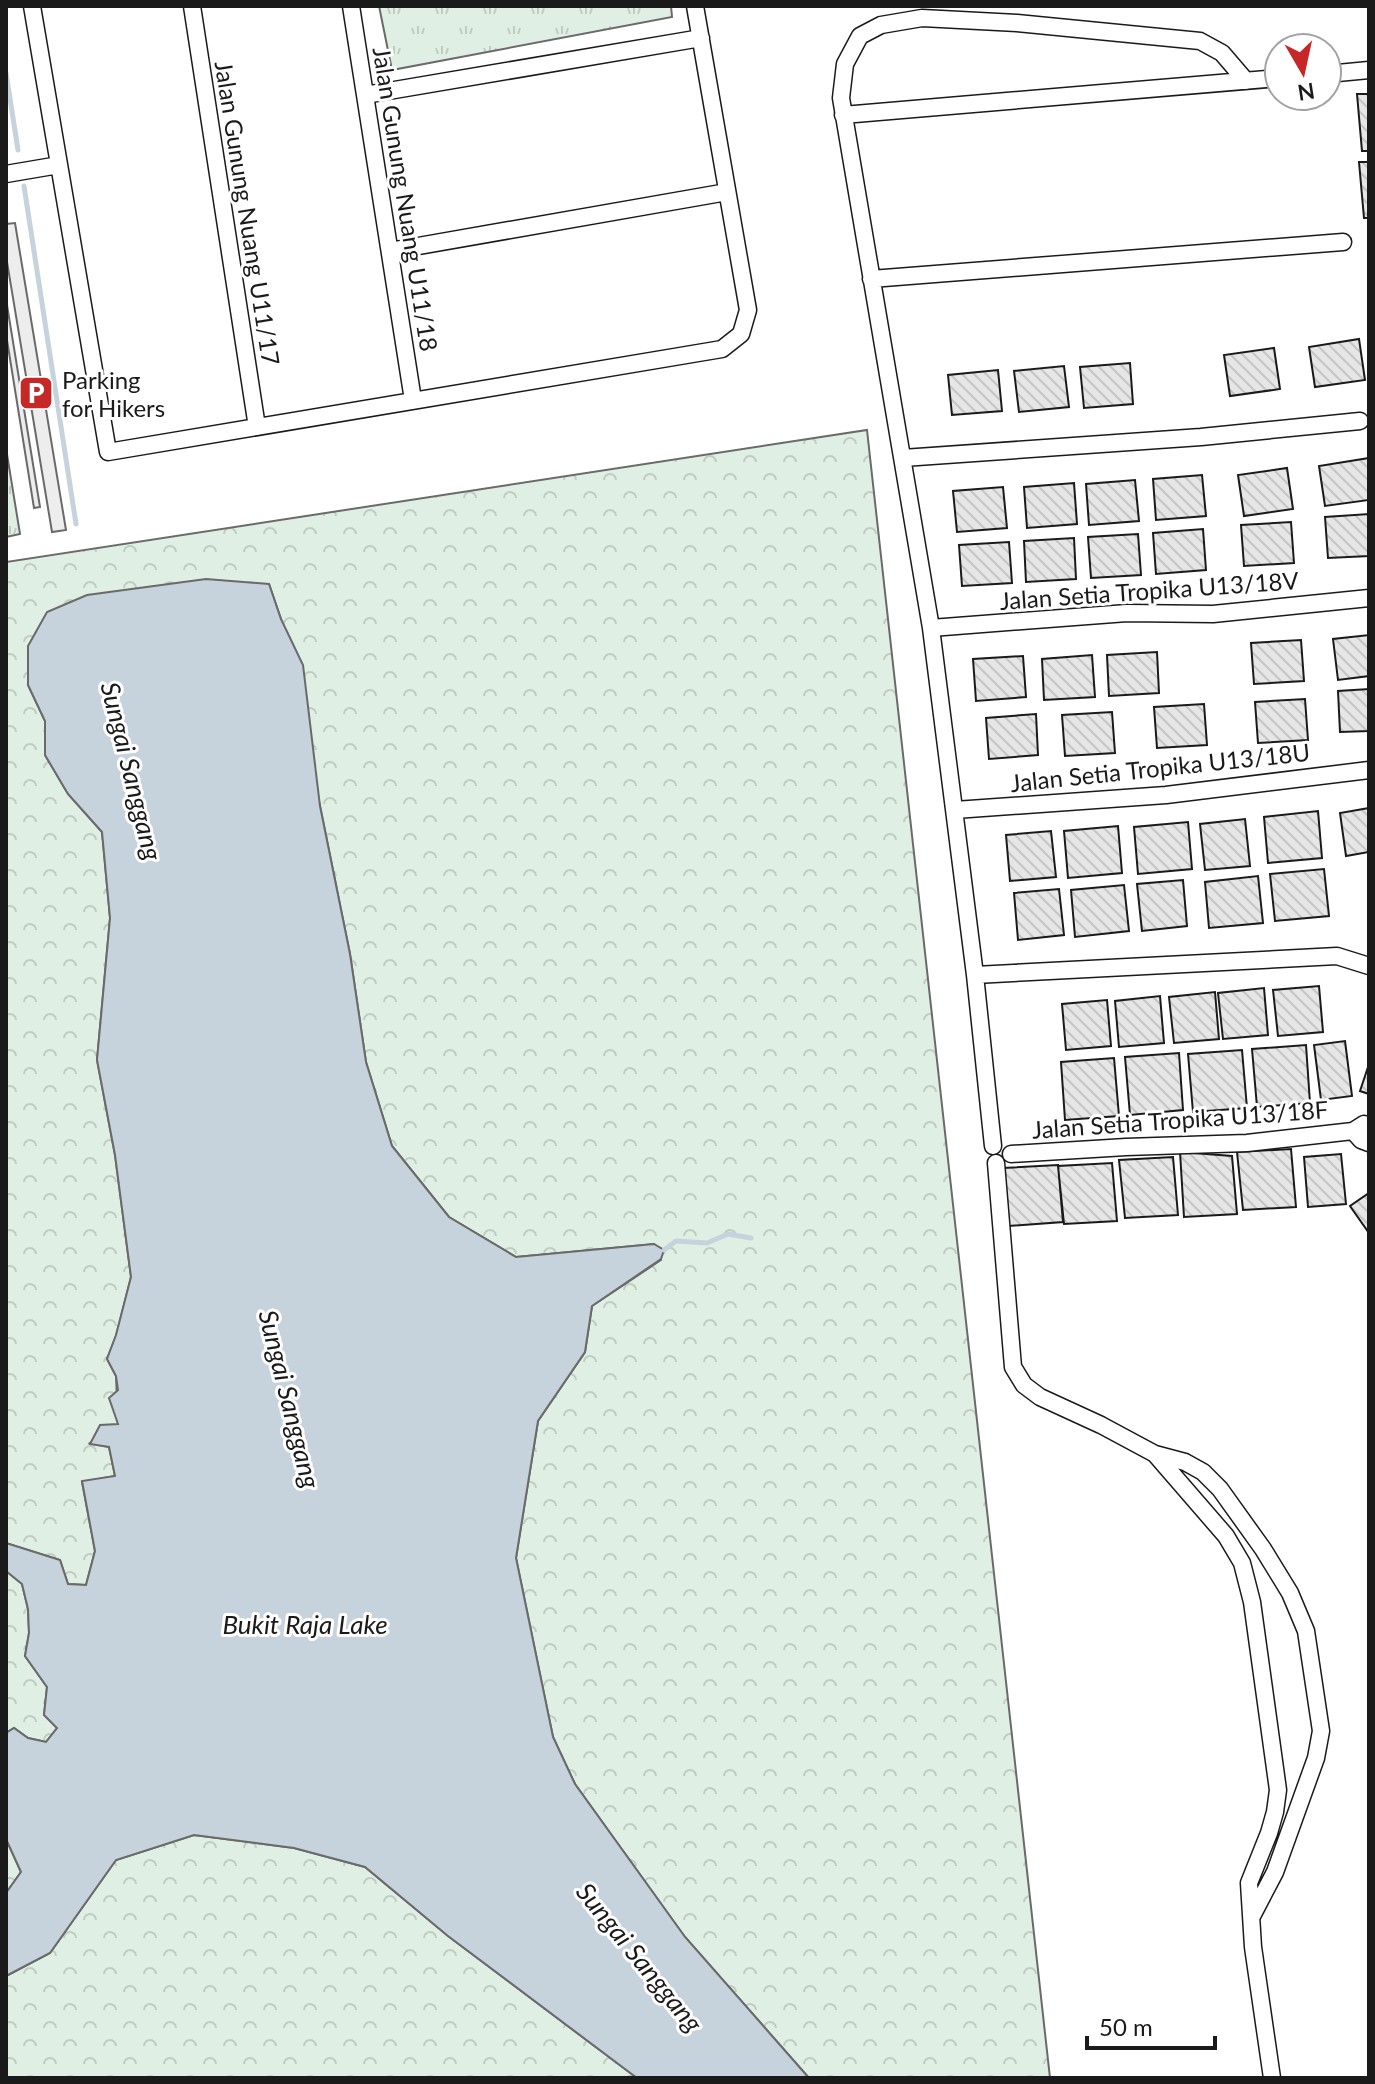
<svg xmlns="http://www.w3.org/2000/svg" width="1375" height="2084" font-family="Lato,sans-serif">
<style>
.grass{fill:url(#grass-tufts);stroke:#6a6a6a;stroke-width:2}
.forest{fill:url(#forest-crowns);stroke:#6a6a6a;stroke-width:2}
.parking{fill:#ededed;stroke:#6a6a6a;stroke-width:2}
.water{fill:#c6d2dc;stroke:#6a6a6a;stroke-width:2}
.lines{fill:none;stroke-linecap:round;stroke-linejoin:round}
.stream{stroke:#c6d2dc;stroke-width:5}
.building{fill:url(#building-back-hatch);stroke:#1a1a1a;stroke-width:2}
.minor-casing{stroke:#1a1a1a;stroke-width:19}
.minor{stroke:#fff;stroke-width:16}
.labels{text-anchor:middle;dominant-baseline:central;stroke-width:6;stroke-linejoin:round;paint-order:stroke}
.street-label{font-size:24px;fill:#1a1a1a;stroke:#fff}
.poi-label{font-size:24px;fill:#1a1a1a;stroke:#fff;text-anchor:start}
.water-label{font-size:26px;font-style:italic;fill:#1a1a1a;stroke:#fff}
</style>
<defs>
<pattern id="grass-tufts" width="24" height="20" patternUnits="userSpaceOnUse" patternTransform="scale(2)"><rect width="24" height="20" fill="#e0efe3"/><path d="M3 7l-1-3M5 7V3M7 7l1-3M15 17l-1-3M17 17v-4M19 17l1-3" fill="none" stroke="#c0ccc2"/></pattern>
<pattern id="forest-crowns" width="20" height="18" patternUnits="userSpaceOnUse" patternTransform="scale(2)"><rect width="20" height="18" fill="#e0efe3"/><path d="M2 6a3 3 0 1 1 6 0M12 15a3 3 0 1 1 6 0" fill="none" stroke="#c0ccc2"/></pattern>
<pattern id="building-back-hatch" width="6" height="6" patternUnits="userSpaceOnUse" patternTransform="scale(2)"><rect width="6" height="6" fill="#e6e6e6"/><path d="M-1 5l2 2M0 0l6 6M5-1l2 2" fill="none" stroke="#c5c5c5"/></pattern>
</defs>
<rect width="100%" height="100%" fill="#fff"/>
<path class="grass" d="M379,6H671L672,17L392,70Z
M6,448L20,534L6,537Z"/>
<path class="forest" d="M867,430L1050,2078H809L685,1937L575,1784L553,1737L516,1558L538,1421L585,1352L592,1306L661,1260L654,1244L516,1257L449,1217L392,1146L366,1062L350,954L320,806L281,619L269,584L28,685L45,721V755L68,794L102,832L110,918L97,1060L115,1155L131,1277L116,1336L107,1359L116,1376L118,1424L90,1443L109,1447L115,1476L82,1482L95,1551L86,1585L68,1584L60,1560L6,1543V562Z
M6,1571L22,1584L28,1609L29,1633L25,1656L47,1687L44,1715L57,1728L46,1742L28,1738L14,1728L6,1733Z
M194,1835L294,1848L365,1867L448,1936L637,2078H6V1976L50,1953L116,1860Z
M6,1839L21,1872L6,1893Z"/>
<path class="parking" d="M15,223L66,530L52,532L6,256V224Z
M6,299L40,507L34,508L6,334Z"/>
<path class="water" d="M206,579L269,584L281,619L303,665L320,806L350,954L366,1062L392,1146L449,1217L516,1257L654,1244L664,1250L661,1259L592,1306L585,1352L538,1421L516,1558L553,1737L575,1784L685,1937L809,2078H637L448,1936L365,1867L294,1848L194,1835L116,1860L50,1953L6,1976V1893L21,1872L6,1839V1733L14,1728L28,1738L46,1742L57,1728L44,1715L47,1687L25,1656L29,1633L28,1609L22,1584L6,1571V1543L60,1560L68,1584L86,1585L95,1551L82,1481L115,1476L109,1447L90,1444L100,1425L118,1424L109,1398L118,1390L116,1376L107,1359L116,1335L131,1277L115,1155L97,1060L110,918L102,832L68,794L45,755V721L28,685V646L47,612L87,595Z"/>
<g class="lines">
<path class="stream" d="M6,73L18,150
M24,186L76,524
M664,1250L676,1241L707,1243L728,1234L751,1238"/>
</g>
<path class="building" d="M1357,94H1369V151H1362Z
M1359,162H1369V218H1364Z
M1359,339L1365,380L1315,387L1309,347Z
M1274,348L1280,389L1230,396L1224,355Z
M1130,363L1133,404L1084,408L1080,367Z
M1064,366L1069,407L1019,412L1014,371Z
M998,370L1002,411L952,415L948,375Z
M1369,458V500L1325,506L1319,466Z
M1287,468L1293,509L1244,516L1238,475Z
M1202,475L1206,516L1156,520L1153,479Z
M1135,480L1139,521L1089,525L1086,484Z
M1074,483L1077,524L1027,528L1024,487Z
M1003,487L1007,528L957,532L953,491Z
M1369,514V556L1328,558L1325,517Z
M1291,522L1294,563L1244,566L1241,525Z
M1203,529L1206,570L1156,574L1153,533Z
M1138,534L1141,575L1091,578L1088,537Z
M1074,538L1076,579L1026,582L1024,541Z
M1009,542L1012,583L962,586L959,545Z
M1369,635V676L1338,680L1333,639Z
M1301,640L1304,681L1254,684L1251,643Z
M1157,652L1159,693L1109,696L1107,655Z
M1092,655L1095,697L1044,700L1042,659Z
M1023,656L1026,697L976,701L973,659Z
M1369,689V731L1340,732L1338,691Z
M1305,699L1308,740L1258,743L1255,702Z
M1204,704L1207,745L1157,748L1154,707Z
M1112,712L1115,753L1065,756L1062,715Z
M1036,714L1038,755L989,759L986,718Z
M1369,808V852L1346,856L1340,813Z
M1318,811L1322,858L1268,863L1264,817Z
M1245,819L1250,866L1205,870L1200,824Z
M1188,822L1192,869L1138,874L1134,827Z
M1118,826L1122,873L1068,878L1064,831Z
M1051,831L1056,877L1010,881L1006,835Z
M1324,869L1329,916L1275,921L1270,874Z
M1258,876L1263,923L1209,928L1205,882Z
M1183,880L1187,926L1142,931L1137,884Z
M1124,885L1129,931L1075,937L1071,890Z
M1059,889L1064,935L1018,940L1014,893Z
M1319,986L1323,1032L1278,1036L1273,990Z
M1264,988L1268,1035L1223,1039L1218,993Z
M1215,992L1219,1039L1174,1043L1169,997Z
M1160,996L1164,1043L1119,1047L1115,1001Z
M1107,1000L1111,1046L1066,1050L1062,1004Z
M1345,1041L1352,1096L1321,1100L1314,1045Z
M1306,1045L1310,1103L1257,1107L1252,1049Z
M1242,1050L1247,1108L1193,1112L1188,1054Z
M1179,1053L1183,1110L1130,1115L1125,1057Z
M1114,1058L1119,1116L1065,1120L1061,1062Z
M1369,1064V1094L1360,1091Z
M1291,1149L1296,1207L1243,1210L1237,1152Z
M1180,1152L1232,1156L1237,1214L1184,1217Z
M1341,1154L1346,1204L1308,1207L1304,1157Z
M1173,1157L1178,1215L1125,1218L1119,1160Z
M1112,1163L1117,1221L1064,1224L1058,1166Z
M1058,1165L1063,1222L1009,1226L1003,1168Z
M1369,1193V1233L1350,1206Z"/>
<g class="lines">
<g class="minor-casing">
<path id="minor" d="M32,6L108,452L722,349L741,334L748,310L695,6
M192,6L257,427
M351,6L413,400
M1327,74L1369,70
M365,95L701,38
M843,115L1279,78
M6,174L59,165
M390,251L727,192
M871,279L1343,242
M903,458L1201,437L1360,421
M931,628L1127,613L1213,614L1369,598
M955,810L1166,795L1369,770
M975,975L1337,956L1369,966
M1369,1126L1364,1124L1353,1131L1361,1140L1369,1143
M993,1146L975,975L931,628L841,98L845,64L860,36L881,25L922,18L1017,23L1200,41L1222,53L1246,81
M1011,1154L1126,1147L1247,1143L1353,1131
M996,1163L1013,1367L1024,1385L1040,1397L1101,1425L1155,1454L1185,1462L1203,1472L1220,1489L1263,1549L1290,1593L1306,1631L1321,1731L1316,1758L1275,1872L1252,1916
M1155,1454L1226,1536L1242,1563L1252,1602L1278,1790L1275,1812L1269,1833L1249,1883L1253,1947L1272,2078"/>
</g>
<use href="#minor" class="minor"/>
</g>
<defs>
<g id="parking-square" transform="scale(1.8)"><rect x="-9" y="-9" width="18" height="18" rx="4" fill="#c62828" stroke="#fff"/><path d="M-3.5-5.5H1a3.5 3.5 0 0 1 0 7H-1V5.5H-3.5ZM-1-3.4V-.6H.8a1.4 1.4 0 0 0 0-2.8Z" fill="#fff"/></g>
</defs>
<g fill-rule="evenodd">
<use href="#parking-square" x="36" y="393"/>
</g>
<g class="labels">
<g class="street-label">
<text transform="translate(406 199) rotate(81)">Jalan Gunung Nuang U11/18</text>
<text transform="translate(248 213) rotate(81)">Jalan Gunung Nuang U11/17</text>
<text transform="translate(1149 590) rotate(-4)">Jalan Setia Tropika U13/18V</text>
<text transform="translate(1160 767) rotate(-6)">Jalan Setia Tropika U13/18U</text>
<text transform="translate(1180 1119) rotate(-4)">Jalan Setia Tropika U13/18F</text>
</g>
<g class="poi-label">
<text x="62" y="379">Parking<tspan x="62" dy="28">for Hikers</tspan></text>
</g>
<g class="water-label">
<text transform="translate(132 771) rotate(76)">Sungai Sanggang</text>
<text transform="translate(290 1399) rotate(76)">Sungai Sanggang</text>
<text x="305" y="1624">Bukit Raja Lake</text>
<text transform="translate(640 1957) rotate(51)">Sungai Sanggang</text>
</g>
</g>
<rect width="1375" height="2084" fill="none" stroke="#1a1a1a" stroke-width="16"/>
<g transform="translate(1303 72) rotate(171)"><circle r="38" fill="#ffffff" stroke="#a3a3a3" stroke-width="2"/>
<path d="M0-6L14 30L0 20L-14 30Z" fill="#c62828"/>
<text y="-12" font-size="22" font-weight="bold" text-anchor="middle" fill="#1a1a1a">N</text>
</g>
<path d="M1087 2036v12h128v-12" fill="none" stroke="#1a1a1a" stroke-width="4"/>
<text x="1099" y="2036" font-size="24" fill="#1a1a1a" stroke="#ffffff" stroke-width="6" paint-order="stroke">50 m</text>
</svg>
